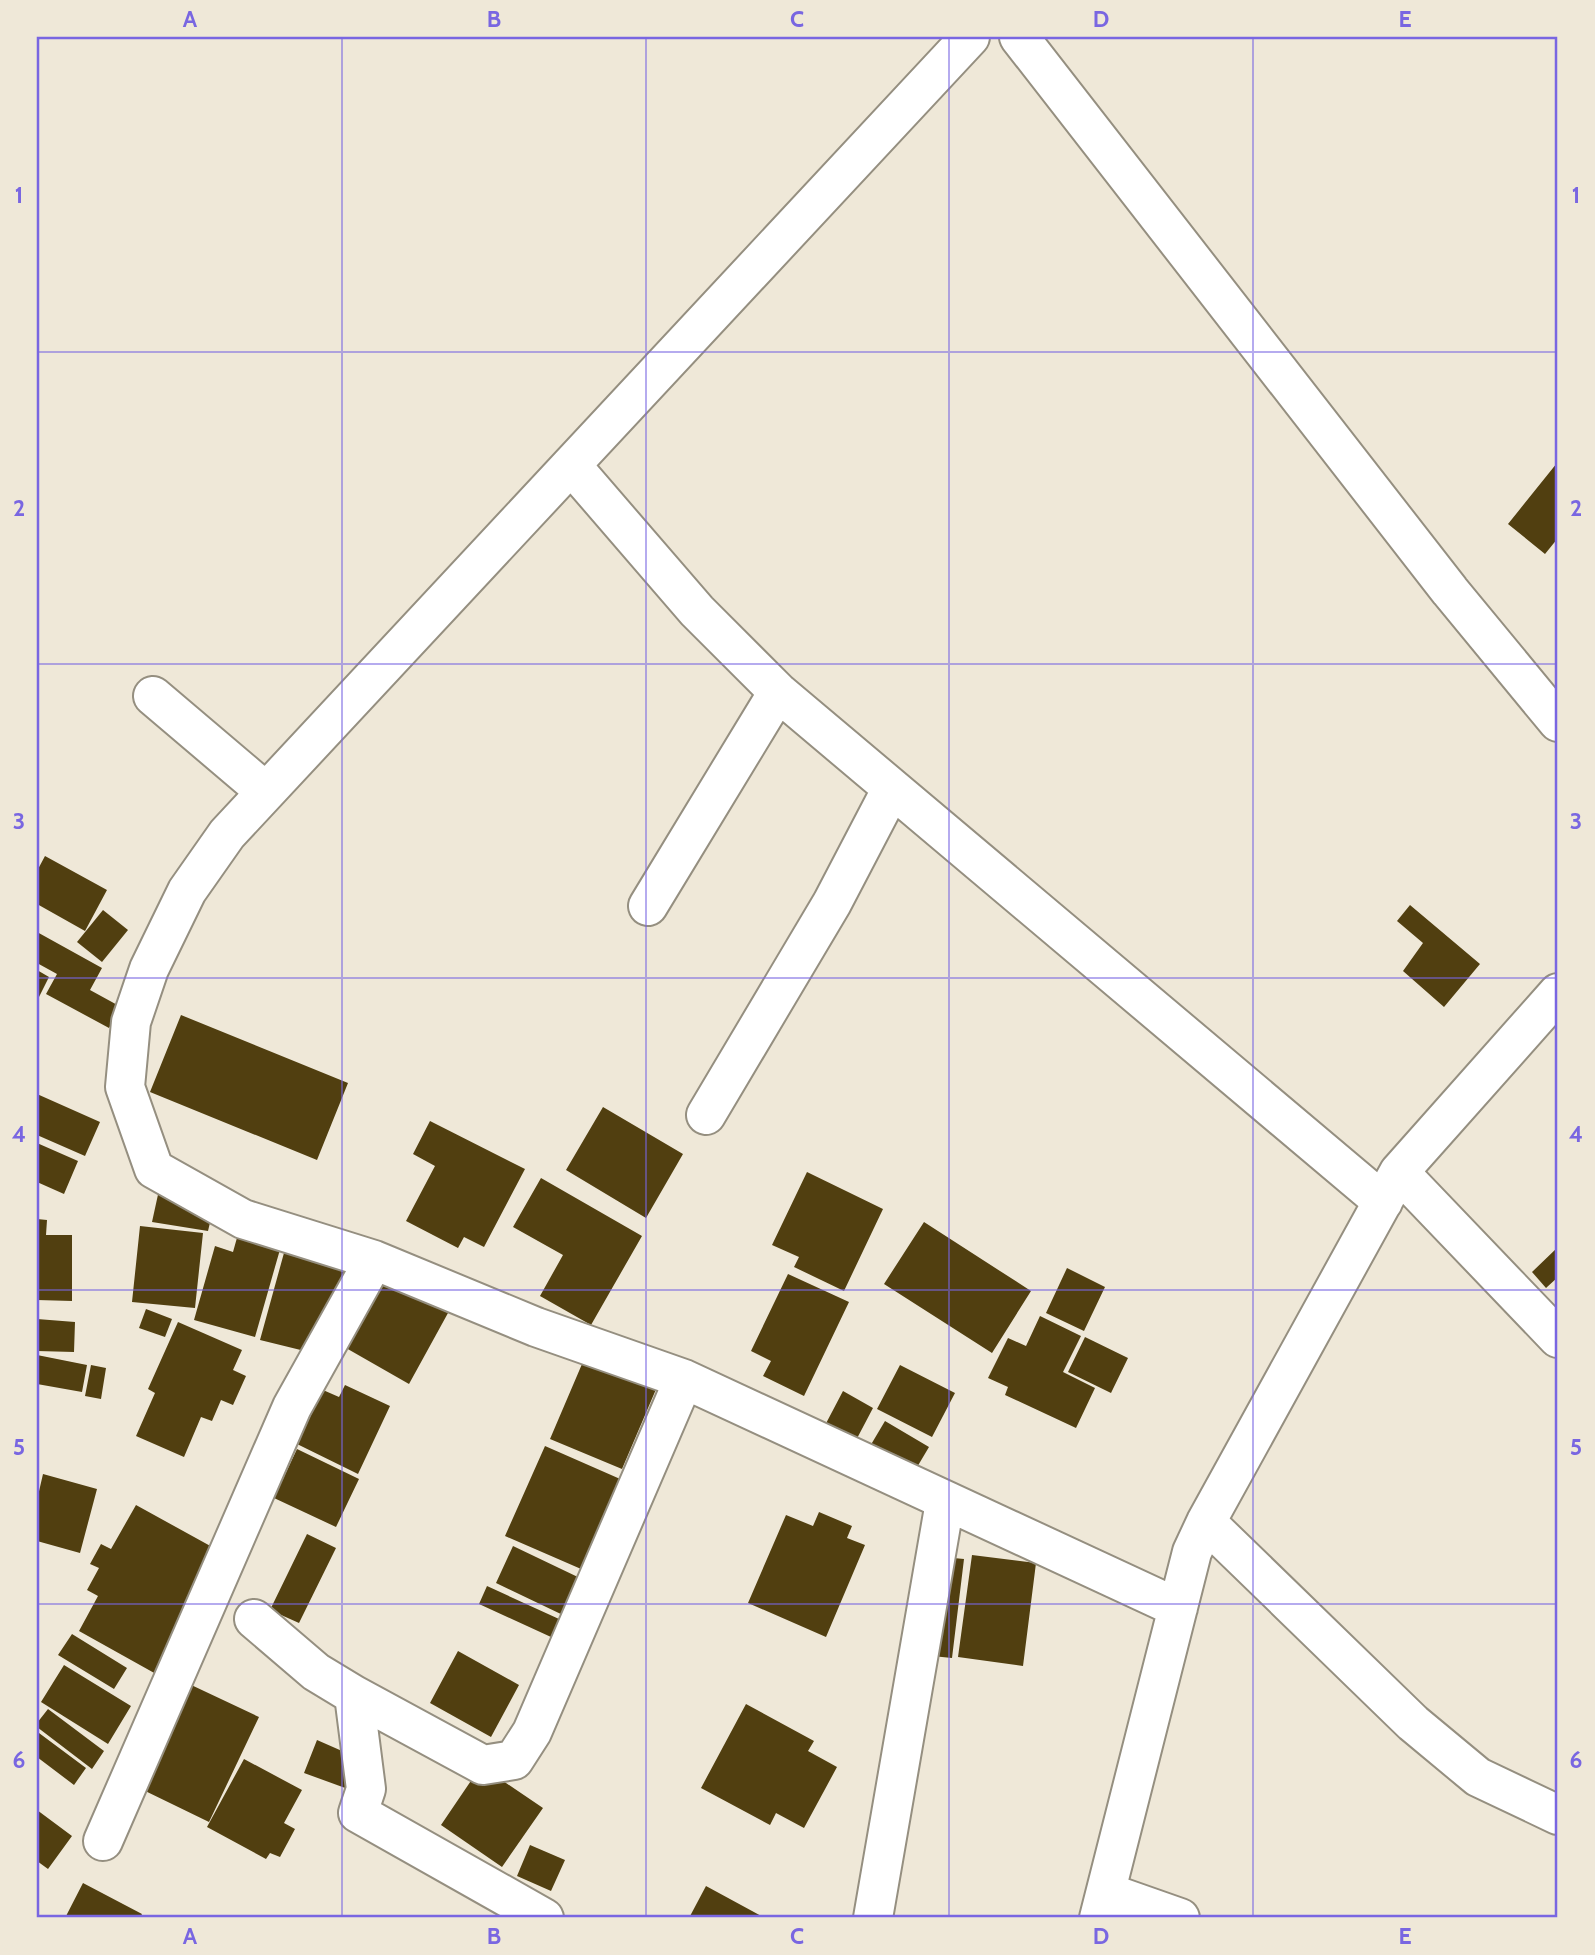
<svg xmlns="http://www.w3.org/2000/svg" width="1595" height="1955" font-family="Cabin,sans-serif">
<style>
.building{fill:#513f10}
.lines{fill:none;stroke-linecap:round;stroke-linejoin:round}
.minor-casing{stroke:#958f80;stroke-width:42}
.minor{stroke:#fff;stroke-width:38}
.grid{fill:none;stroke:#7966e1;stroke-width:2;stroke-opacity:0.55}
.neatline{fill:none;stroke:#7966e1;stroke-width:2.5}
.grid-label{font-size:23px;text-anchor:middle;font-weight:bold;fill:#7966e1}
</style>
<rect width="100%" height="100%" fill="#efe8d8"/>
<path class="building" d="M1557,463L1558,538L1545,554L1508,524Z
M45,856L107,890L85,931L37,904V871Z
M1410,905L1480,964L1444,1007L1403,971L1423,943L1397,921Z
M103,910L128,930L102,962L77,942Z
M37,932L102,968L90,990L121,1007L109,1028L46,994L57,974L37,963Z
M37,970L49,977L37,1001Z
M181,1015L348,1083L317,1160L150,1092Z
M37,1094L100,1122L85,1156L37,1135Z
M603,1107L683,1154L646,1218L566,1170Z
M430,1121L525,1169L484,1247L464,1237L458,1248L406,1221L435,1166L413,1154Z
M37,1143L78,1161L64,1194L37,1182Z
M807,1172L883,1209L844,1291L794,1267L799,1257L772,1245Z
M541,1178L642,1236L591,1325L540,1296L563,1255L513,1227Z
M159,1190L213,1210L208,1231L152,1222Z
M37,1219L47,1220L46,1235H72V1301L37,1300Z
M924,1222L1031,1291L992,1353L884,1284Z
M140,1226L203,1233L195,1308L132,1302Z
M240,1227L283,1239L255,1337L194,1320L215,1246L233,1252Z
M287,1242L360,1271L317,1354L260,1340Z
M1558,1247V1277L1546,1288L1532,1272Z
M1067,1268L1105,1287L1084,1331L1046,1313Z
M788,1274L849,1302L804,1396L763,1376L771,1361L751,1351Z
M384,1278L448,1313L409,1384L346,1348Z
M146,1309L172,1319L165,1337L139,1328Z
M1040,1316L1081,1336L1063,1372L1095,1388L1076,1428L1005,1395L1008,1387L988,1378L1008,1338L1026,1346Z
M37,1319L75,1322L74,1352L37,1351Z
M178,1322L242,1350L233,1370L246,1376L233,1405L221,1400L212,1421L201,1417L184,1457L136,1436L155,1393L148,1389Z
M1085,1337L1128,1358L1111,1393L1068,1372Z
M37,1355L87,1365L82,1392L37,1384Z
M585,1357L657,1387L622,1469L550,1439Z
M91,1365L106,1368L101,1399L85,1396Z
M900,1365L955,1393L932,1437L877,1409Z
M345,1385L390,1406L358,1474L297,1444L323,1390L339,1397Z
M843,1391L873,1408L853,1446L822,1431Z
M885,1421L929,1447L910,1479L866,1453Z
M545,1446L627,1482L588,1572L505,1536Z
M297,1449L359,1479L336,1527L274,1498Z
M43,1474L97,1489L80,1553L37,1541V1500Z
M136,1505L214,1548L165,1679L79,1631L98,1596L87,1590L99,1568L90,1564L101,1544L111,1549Z
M819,1512L852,1526L847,1538L865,1545L826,1637L748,1603L786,1515L813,1526Z
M307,1534L336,1548L299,1623L270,1610Z
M513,1546L582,1579L565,1616L496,1583Z
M972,1555L1036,1563L1023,1666L958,1657Z
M943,1557L964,1559L952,1658L932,1656Z
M487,1586L559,1619L551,1637L479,1604Z
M72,1634L127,1668L114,1689L58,1655Z
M458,1651L519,1685L491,1737L430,1703Z
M64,1665L131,1706L108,1744L41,1702Z
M187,1683L259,1717L209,1822L137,1787Z
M746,1704L814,1741L808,1751L837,1767L804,1828L776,1813L770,1825L701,1788Z
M48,1709L104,1751L92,1769L37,1727V1723Z
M39,1733L86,1768L74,1785L37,1757Z
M317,1740L358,1758L359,1793L304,1773Z
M244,1759L302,1790L284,1823L295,1829L280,1857L270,1853L266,1859L207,1827Z
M481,1766L543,1808L502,1867L441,1825Z
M37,1810L72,1836L48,1869L37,1861Z
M530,1845L565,1860L551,1891L517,1876Z
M83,1883L142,1914L140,1918H65Z
M706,1886L765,1918H689Z"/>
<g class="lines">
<g class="minor-casing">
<path id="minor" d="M970,37L227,834L187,891L149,969L131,1022L125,1087L154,1169L243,1219L374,1260L536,1327L684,1379L1178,1608
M1019,37L1450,591L1558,722
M571,465L697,611L778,692L1383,1202
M153,696L266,792
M648,906L778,692
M1558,993L1399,1172L1558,1338
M706,1115L832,903L891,790
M1206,1522L1413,1723L1478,1777L1558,1815
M254,1619L316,1672L354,1695L366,1789L358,1813L544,1918
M354,1695L483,1765L514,1760L532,1732L684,1379
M103,1841L292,1407L374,1260
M1106,1892L1180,1918
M873,1918L945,1502
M1099,1918L1192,1552L1206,1522L1399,1172"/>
</g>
<use href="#minor" class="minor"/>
</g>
<path class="grid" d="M342,37V1918M646,37V1918M949,37V1918M1253,37V1918M37,352H1558M37,664H1558M37,978H1558M37,1290H1558M37,1604H1558"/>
<rect width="1595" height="1955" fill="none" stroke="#efe8d8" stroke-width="77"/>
<rect x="38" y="38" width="1518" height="1878" class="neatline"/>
<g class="grid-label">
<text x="190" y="27">A</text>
<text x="494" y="27">B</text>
<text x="797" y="27">C</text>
<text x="1101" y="27">D</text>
<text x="1405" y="27">E</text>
<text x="19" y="203">1</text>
<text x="1576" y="203">1</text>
<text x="19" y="516">2</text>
<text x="1576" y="516">2</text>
<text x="19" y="829">3</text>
<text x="1576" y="829">3</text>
<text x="19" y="1142">4</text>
<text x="1576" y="1142">4</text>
<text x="19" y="1455">5</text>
<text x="1576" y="1455">5</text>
<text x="19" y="1768">6</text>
<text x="1576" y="1768">6</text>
<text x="190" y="1944">A</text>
<text x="494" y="1944">B</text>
<text x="797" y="1944">C</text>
<text x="1101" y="1944">D</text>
<text x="1405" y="1944">E</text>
</g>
</svg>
